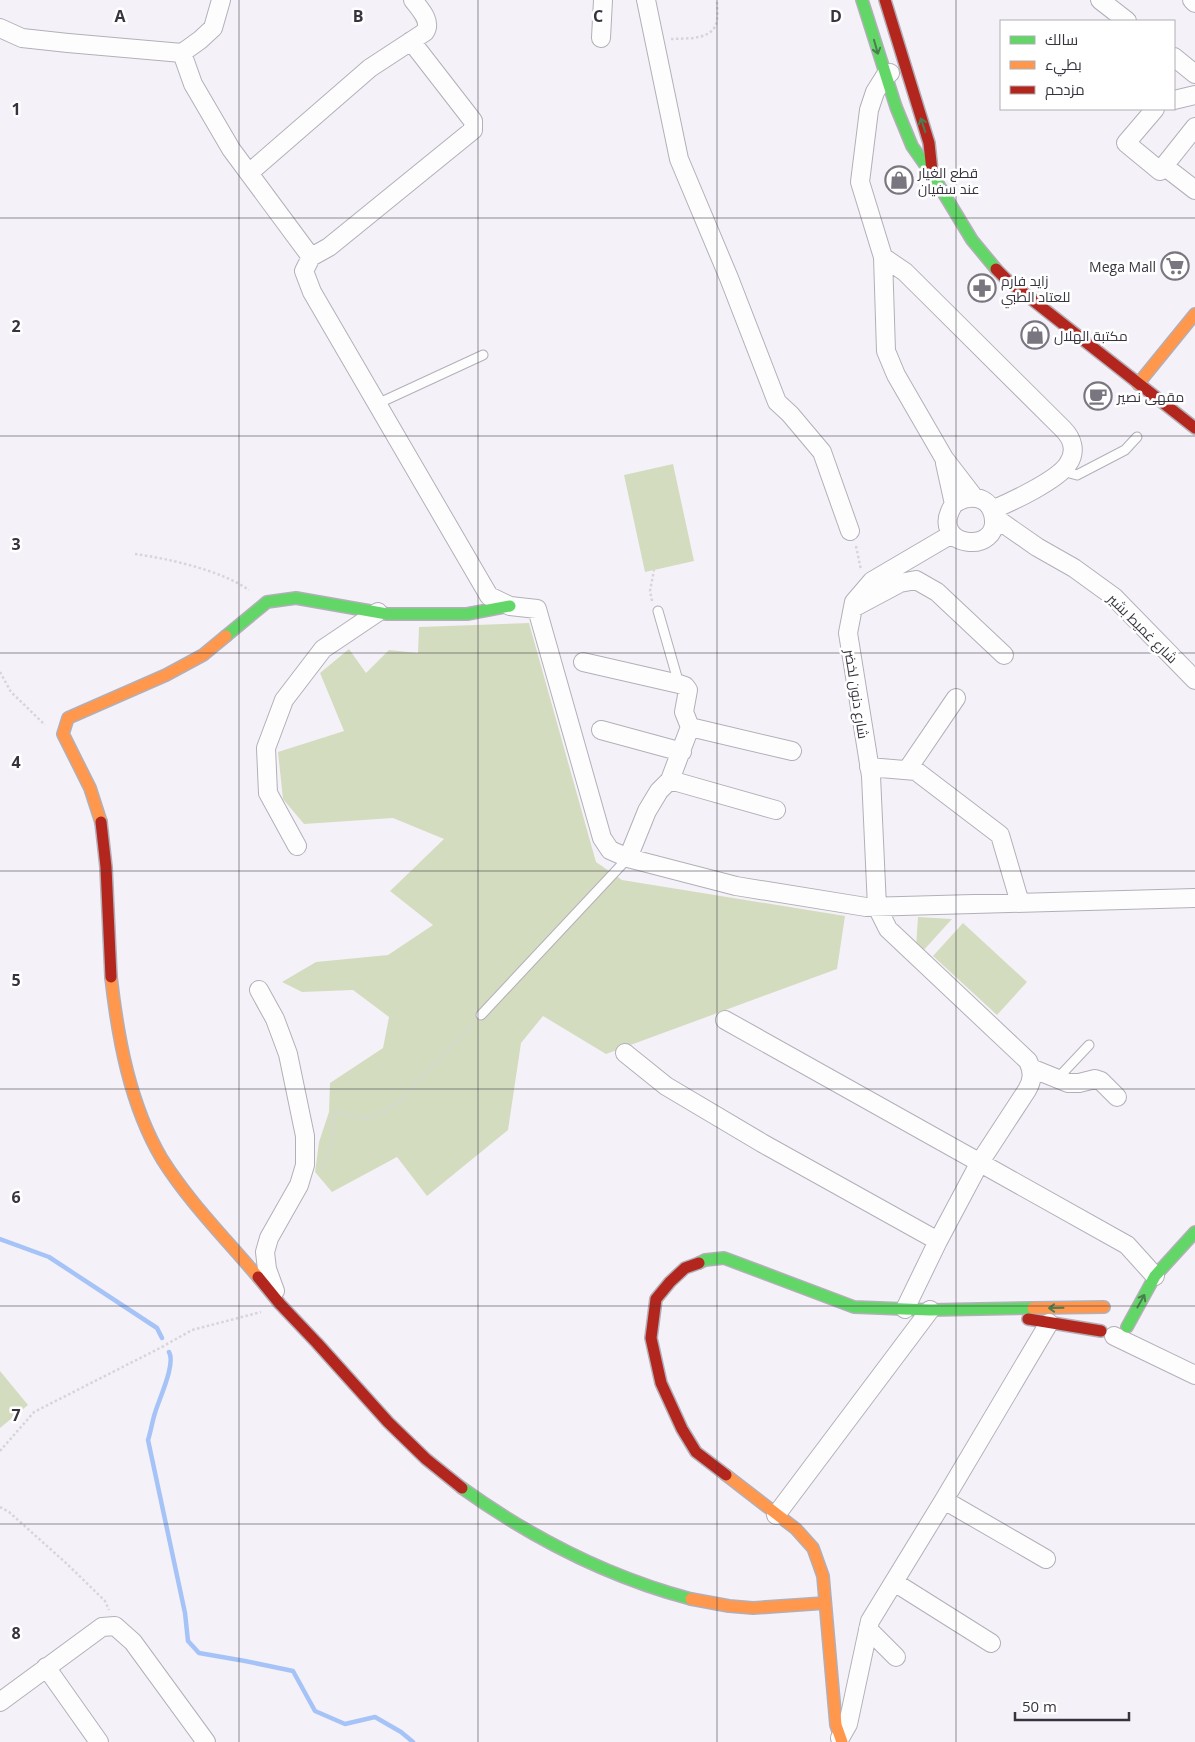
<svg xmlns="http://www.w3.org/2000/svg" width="1195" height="1742" font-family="'Open Sans',Cairo,sans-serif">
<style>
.green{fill:#d4dcbf}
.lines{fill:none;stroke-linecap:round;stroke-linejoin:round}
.stream{stroke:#a6c3f7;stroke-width:4.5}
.lane-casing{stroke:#b3afb8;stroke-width:11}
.street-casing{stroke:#b3afb8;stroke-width:20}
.fast-casing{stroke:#b3afb8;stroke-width:14}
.slow-casing{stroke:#b3afb8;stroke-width:14}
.jam-casing{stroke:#b3afb8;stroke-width:14}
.path{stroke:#d6d6d8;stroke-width:2.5;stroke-dasharray:2.5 2.5;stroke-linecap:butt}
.lane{stroke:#fdfdfe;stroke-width:9}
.street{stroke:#fdfdfe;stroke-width:18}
.fast{stroke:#63d668;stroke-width:11}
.slow{stroke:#ff974d;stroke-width:11}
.jam{stroke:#b3261e;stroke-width:11}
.oneway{stroke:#4b7d51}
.grid{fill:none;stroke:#38343f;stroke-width:1;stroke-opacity:0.55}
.labels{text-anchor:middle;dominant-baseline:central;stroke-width:5;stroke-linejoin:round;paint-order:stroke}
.poi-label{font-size:14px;fill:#38343f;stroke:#fff;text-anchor:start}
.street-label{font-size:14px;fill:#38343f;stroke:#fff}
.grid-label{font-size:16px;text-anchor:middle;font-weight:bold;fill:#38343f;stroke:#fff;stroke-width:5;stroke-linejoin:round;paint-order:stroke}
</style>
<rect width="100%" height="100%" fill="#f4f2f8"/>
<path class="green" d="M673,464L694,561L645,572L624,475Z
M529,623L596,862L622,880L845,916L837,969L606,1054L543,1016L521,1043L508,1130L427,1196L397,1157L332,1192L315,1172L319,1142L329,1112L330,1083L383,1048L389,1017L353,990L302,992L282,982L316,962L388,955L433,925L390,891L444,839L393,818L304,824L283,799L278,752L344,731L320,673L349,649L366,673L389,650L418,653L419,627Z
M918,917L952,919L922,952L916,947Z
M963,923L1027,982L997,1015L933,956Z
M0,1371L28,1405L0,1428Z"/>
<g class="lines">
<path class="stream" d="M0,1239L49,1257L157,1328L162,1338
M169,1352C176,1364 159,1399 155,1413C152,1422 151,1431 148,1440L185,1613L188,1641L199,1653L245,1661L293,1671L315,1711L345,1724L375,1717L401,1732L413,1742"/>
<g class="lane-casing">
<path id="lane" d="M377,404L483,355
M1062,471L1077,475L1125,450L1137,437
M658,611L679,684
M481,1015L628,858
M1057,1079L1089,1045"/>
</g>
<g class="street-casing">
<path id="street" d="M221,0L213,28L200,40L182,53L193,84L231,149L311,257L304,271L312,292L489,596L510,606L537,609L602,838L610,850L628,858L736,886L866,907L1195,898
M646,0L679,159L729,278L777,402L790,414L822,452L850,531
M1100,0L1127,21
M1192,0L1195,3
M0,28L22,38L68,43L182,53
M601,38L603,0
M1174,57L1195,74
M890,73L885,76L875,92L869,110L860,182L883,257L886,351L896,375L944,458L974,497
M1174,100L1195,95
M1155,109L1126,143L1160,171L1195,127
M1164,166L1195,190
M249,173L370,68L425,32C432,21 420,9 413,0
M311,257L329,247L473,130V121L411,41
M883,257L905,272L1063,429C1072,438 1077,451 1068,464C1058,480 1011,502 992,510
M945,463L954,504C925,548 1004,557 993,514C988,495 968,494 954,504
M994,517L1037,547L1074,568L1114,597L1195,680
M853,608L900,583L916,580L937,592L1004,655
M583,662L679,684L685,686L688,690L684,712L690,727L670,780L659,791L647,811L628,858
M690,727L792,751
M601,730L682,752
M869,767L916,771L1000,835L1020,903
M907,770L956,698
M670,780L776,810
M297,846L268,793L266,748L284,700L323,649L378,612
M259,990L275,1019L288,1054L305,1136V1165L299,1185L269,1238L265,1252L267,1269L275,1291
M725,1020L1127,1245L1155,1276
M625,1053L666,1086L762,1143L938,1241L980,1162L1027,1090C1033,1080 1033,1072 1028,1061L888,929L877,907L871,776L848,633L854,602L872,581L952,534
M1031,1068L1068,1083H1079L1095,1079L1101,1081L1117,1097
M905,1309L938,1241
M1114,1336L1195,1375
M944,1500L1046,1559
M776,1515L930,1310
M894,1582L991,1643
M868,1629L896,1657
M46,1667L99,1742
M0,1702L102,1627L115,1626L133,1642L206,1742
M840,1738L848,1724L870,1621L944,1500L1049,1323"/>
</g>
<g class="fast-casing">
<path id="fast" d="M862,0L896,107L912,146L935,179L972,240L996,269
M226,636L267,602L296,598L387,614H467L510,606
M699,1263L705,1260L724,1258L854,1307L930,1310L1033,1308
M1127,1327L1155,1276L1195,1232
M462,1488C532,1538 608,1577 691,1599"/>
</g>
<g class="slow-casing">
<path id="slow" d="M1138,384L1195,314
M101,822L90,788L63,734L68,718L166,675L203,655L226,636
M111,977C118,1039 130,1105 162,1159C189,1202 226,1239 258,1277
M1033,1308L1104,1307
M726,1475L796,1529L813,1548L823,1576L836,1725L842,1742
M691,1599L729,1606L753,1608L825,1603"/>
</g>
<g class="jam-casing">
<path id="jam" d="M885,0L929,143L932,171
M996,269L1006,279L1195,428
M101,822L106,867L111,977
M699,1263L685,1268L670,1282L656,1299L651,1338L661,1383L682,1429L696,1452L726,1475
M258,1277L280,1304L317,1343L388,1422L426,1459L462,1488
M1028,1319L1101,1331"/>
</g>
<path class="path" d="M671,39C687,38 714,41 717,20C718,14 717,6 717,0
M856,546L861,570
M135,554C170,559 220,570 249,590
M652,601L650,591L654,570
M0,672L11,692L45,725
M322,1169C332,1148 335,1139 333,1116L337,1112L354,1116L371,1118L395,1105L474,1023
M0,1451L34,1412L160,1348L192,1330L261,1312
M0,1507L9,1512L66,1563L105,1601L109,1610"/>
<use href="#lane" class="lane"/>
<use href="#street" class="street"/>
<use href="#fast" class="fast"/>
<use href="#slow" class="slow"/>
<use href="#jam" class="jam"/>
</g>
<defs><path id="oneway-shaft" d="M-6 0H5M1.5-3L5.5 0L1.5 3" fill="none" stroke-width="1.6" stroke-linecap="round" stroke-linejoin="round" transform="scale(1.25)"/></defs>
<g class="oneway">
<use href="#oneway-shaft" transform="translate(876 47) rotate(74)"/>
<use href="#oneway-shaft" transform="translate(923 125) rotate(-108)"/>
<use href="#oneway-shaft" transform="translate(1141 1301) rotate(-61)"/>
<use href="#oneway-shaft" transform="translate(1056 1308) rotate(179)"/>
</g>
<path class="grid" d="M239,0V1742M478,0V1742M717,0V1742M956,0V1742M0,218H1195M0,436H1195M0,653H1195M0,871H1195M0,1089H1195M0,1306H1195M0,1524H1195"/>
<defs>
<g id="shop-ring" transform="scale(1.4375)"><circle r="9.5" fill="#fff" stroke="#7a7680" stroke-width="1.5"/><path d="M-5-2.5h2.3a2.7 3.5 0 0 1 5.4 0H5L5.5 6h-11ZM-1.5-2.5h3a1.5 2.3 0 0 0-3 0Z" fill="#7a7680"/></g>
<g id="supermarket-ring" transform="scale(1.4375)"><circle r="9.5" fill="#fff" stroke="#7a7680" stroke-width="1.5"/><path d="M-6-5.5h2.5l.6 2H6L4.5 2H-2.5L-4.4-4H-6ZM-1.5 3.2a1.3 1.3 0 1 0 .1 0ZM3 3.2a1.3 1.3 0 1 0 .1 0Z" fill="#7a7680"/></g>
<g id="pharmacy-ring" transform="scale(1.4375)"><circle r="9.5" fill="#fff" stroke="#7a7680" stroke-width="1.5"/><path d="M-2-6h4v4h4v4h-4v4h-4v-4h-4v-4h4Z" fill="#7a7680"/></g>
<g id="cafe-ring" transform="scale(1.4375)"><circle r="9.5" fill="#fff" stroke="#7a7680" stroke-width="1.5"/><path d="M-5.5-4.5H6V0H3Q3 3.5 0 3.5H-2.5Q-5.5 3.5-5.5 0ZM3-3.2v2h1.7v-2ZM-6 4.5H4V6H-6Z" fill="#7a7680"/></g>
</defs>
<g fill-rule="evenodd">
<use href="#shop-ring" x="899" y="180"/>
<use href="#supermarket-ring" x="1175" y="266"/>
<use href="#pharmacy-ring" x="982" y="288"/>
<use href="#shop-ring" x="1035" y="335"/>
<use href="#cafe-ring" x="1098" y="396"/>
</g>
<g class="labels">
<g class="poi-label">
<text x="918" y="172">قطع الغيار<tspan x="918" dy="16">عند سفيان</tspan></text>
<text x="1156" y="266" text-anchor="end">Mega Mall</text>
<text x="1001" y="280">زايد فارم<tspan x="1001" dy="16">للعتاد الطبي</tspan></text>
<text x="1054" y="335">مكتبة الهلال</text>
<text x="1117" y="396">مقهى نصير</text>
</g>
<g class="street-label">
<text transform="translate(1143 628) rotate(45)">شارع غميط بشير</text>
<text transform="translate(857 694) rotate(81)">شارع دنون لخضر</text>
</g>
</g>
<g class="grid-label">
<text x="120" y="22">A</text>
<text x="358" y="22">B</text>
<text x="598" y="22">C</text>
<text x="836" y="22">D</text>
<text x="16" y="115">1</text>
<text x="16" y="332">2</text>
<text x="16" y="550">3</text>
<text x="16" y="768">4</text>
<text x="16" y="986">5</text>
<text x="16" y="1203">6</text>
<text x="16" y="1421">7</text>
<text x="16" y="1639">8</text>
</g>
<rect x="1000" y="20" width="175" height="90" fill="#ffffff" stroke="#afaeb2"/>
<rect x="1010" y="36" width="25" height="8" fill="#63d668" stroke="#afaeb2"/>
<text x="1045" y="45" font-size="15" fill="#38343f">سالك</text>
<rect x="1010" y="61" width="25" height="8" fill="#ff974d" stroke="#afaeb2"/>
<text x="1045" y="70" font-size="15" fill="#38343f">بطيء</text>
<rect x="1010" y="86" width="25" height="8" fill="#b3261e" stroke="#afaeb2"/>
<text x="1045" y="95" font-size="15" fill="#38343f">مزدحم</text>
<path d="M1015 1712v8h114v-8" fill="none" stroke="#38343f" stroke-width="2.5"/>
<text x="1022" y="1712" font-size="15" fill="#38343f" stroke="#ffffff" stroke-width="4" paint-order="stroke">50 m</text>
</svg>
